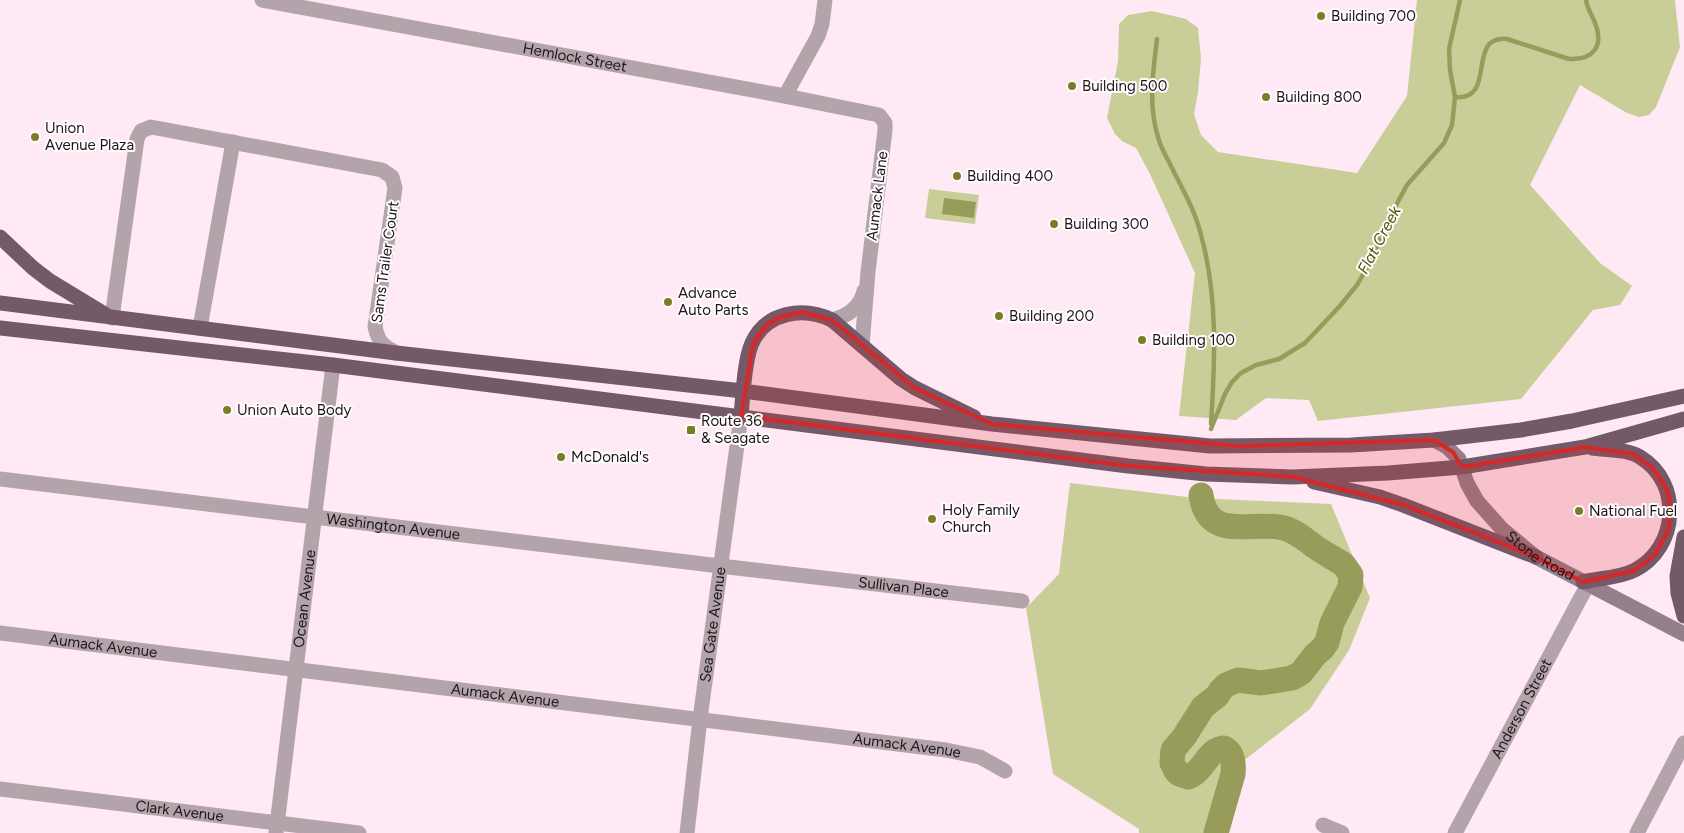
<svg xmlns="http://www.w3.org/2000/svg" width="1684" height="833" font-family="Figtree,sans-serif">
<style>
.green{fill:#c9cd97}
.water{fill:#989c5a}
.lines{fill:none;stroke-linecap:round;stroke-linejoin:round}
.stream{stroke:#989c5a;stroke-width:4.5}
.river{stroke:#989c5a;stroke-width:25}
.minor{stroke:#b3a4ab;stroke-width:15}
.secondary{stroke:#947f8a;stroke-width:15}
.trunk{stroke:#745a68;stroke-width:15}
.marked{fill:#d62828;fill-opacity:0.2;stroke:#d62828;stroke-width:4;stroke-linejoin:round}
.poi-dot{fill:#7a7d26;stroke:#fdfdfd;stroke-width:2}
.labels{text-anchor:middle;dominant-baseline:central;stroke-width:4;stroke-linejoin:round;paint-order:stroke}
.poi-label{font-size:15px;fill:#20141a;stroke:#fdfdfd;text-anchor:start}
.street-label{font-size:15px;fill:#20141a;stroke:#fdfdfd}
.water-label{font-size:16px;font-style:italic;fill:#555704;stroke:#fdfdfd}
</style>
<rect width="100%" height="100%" fill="#ffe9f4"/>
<path class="green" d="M1417,0H1675L1680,47L1656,107L1649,115L1639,117L1627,113L1580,85L1530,185L1600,263L1632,286L1620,305L1593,310L1521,399L1318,421L1309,400L1266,398L1236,420L1179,416L1195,273L1150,174L1136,148L1122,141L1115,134L1107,118L1118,61L1119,24L1128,15L1152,11L1186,19L1198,28L1201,59L1198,92L1194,114L1201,135L1218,152L1357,173L1407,96Z
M929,189L979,195L975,224L925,218Z
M1070,483L1196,498L1331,504L1370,598L1349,650L1310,709L1242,762L1222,833H1139V829L1053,774L1026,608L1059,574Z"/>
<path class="water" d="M944,198L976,202L974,218L942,214Z"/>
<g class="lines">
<path class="stream" d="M1157,39C1153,72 1148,105 1158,137C1160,146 1165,154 1169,162C1180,185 1195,209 1201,235C1218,296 1215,361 1211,424
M1455,97C1498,101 1465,35 1507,39L1569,59C1594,60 1604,46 1595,23C1592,15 1587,8 1586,0
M1211,429L1225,394L1232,382L1241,373L1256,365L1279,359L1305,343L1339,307L1357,285L1369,264L1393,211L1407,185L1444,143L1452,125L1455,97L1450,70L1449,49L1460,0"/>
<path class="river" d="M1201,495C1208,543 1252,520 1284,528C1296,531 1304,539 1314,546C1323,553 1334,558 1344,565L1351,575L1350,587L1332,623L1327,642L1323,648L1315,655L1301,673L1292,678L1261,683L1238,680L1226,685L1221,690L1217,696L1203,707L1184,737L1173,750L1172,763L1176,771L1179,774L1188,777C1204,772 1207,749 1224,748C1233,753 1234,764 1233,774L1216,833"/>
<g class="minor">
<path id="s1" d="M262,0L785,96L879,115L885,123V130L868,272L862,346"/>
<path d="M785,96L818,36L822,24L825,0"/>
<path d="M112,318L137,139L141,131L151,127L382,170L392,177L395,188L375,327C379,343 382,345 396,353"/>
<path d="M832,320C848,316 860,308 864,291"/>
<path d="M200,328L233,142"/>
<path id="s2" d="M0,479L720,566L1022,601"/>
<path id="s3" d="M0,633L946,750L980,757L1005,771"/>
<path id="s4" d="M0,789L359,833"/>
<path d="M1323,825L1342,833"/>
<path id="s5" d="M276,833L333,365"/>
<path id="s6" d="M687,833L700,719L741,416"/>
<path id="s7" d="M1455,833L1588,584"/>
<path d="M1637,833L1684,743"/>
</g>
<path class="secondary" id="s8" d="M1434,440L1447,447L1459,459L1467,483L1477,501L1502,529L1536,557L1684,634"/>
<path class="trunk" d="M0,237L33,268L50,281L106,315
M0,303L396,353L743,391L992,424L1210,446L1351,445L1434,440L1521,430L1572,421L1684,396
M0,328L333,365L1128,466L1206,474L1293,477L1388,473L1462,467L1585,447L1684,419
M741,416C743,396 744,361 752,343C766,312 803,306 832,320L901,379L915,388L974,417
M1314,482L1380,497L1403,505L1536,557
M1684,537L1677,576L1678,593L1684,616
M1583,582C1599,578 1620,578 1635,570C1678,548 1683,483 1640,457C1627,449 1607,450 1592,448"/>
</g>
<path class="marked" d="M802,312L832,320L915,388L992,424L1239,446L1434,440L1453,452L1462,467L1585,447L1633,454L1652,467L1666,487L1670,501L1669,529L1655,555L1634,571L1583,582L1536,557L1403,505L1293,477L1128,466L741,416L753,343L766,325L780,317Z"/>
<g class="poi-dot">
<circle cx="1321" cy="16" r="5"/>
<circle cx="1072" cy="86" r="5"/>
<circle cx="1266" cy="97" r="5"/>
<circle cx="35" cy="137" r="5"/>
<circle cx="957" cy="176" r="5"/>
<circle cx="1054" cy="224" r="5"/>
<circle cx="668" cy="302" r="5"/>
<circle cx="999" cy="316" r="5"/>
<circle cx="1142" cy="340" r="5"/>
<circle cx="227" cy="410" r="5"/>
<rect x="686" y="425" width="10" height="10" rx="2.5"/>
<circle cx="561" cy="457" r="5"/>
<circle cx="1579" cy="511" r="5"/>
<circle cx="932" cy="519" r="5"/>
</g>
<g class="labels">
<g class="poi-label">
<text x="1331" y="16">Building 700</text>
<text x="1082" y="86">Building 500</text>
<text x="1276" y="97">Building 800</text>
<text x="45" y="128">Union<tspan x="45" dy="17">Avenue Plaza</tspan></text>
<text x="967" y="176">Building 400</text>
<text x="1064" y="224">Building 300</text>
<text x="678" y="293">Advance<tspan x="678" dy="17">Auto Parts</tspan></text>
<text x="1009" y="316">Building 200</text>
<text x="1152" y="340">Building 100</text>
<text x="237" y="410">Union Auto Body</text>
<text x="701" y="421">Route 36<tspan x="701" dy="17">&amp; Seagate</tspan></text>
<text x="571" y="457">McDonald's</text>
<text x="942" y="510">Holy Family<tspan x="942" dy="17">Church</tspan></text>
<text x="1589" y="511">National Fuel</text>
</g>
<g class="street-label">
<text stroke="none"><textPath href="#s1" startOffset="318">Hemlock Street</textPath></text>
<text transform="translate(877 196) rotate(-83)">Aumack Lane</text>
<text transform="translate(385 262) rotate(-82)">Sams Trailer Court</text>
<text stroke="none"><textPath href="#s2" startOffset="396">Washington Avenue</textPath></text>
<text stroke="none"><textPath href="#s8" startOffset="162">Stone Road</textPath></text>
<text stroke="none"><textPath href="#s2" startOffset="910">Sullivan Place</textPath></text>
<text stroke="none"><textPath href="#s5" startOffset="236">Ocean Avenue</textPath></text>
<text stroke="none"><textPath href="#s6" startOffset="210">Sea Gate Avenue</textPath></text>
<text stroke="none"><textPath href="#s3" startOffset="104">Aumack Avenue</textPath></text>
<text stroke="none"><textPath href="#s3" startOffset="509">Aumack Avenue</textPath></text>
<text stroke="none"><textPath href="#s7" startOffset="141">Anderson Street</textPath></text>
<text stroke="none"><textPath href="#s3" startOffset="914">Aumack Avenue</textPath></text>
<text stroke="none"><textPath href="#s4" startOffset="181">Clark Avenue</textPath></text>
</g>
<g class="water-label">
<text transform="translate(1379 240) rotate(-62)">Flat Creek</text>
</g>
</g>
</svg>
